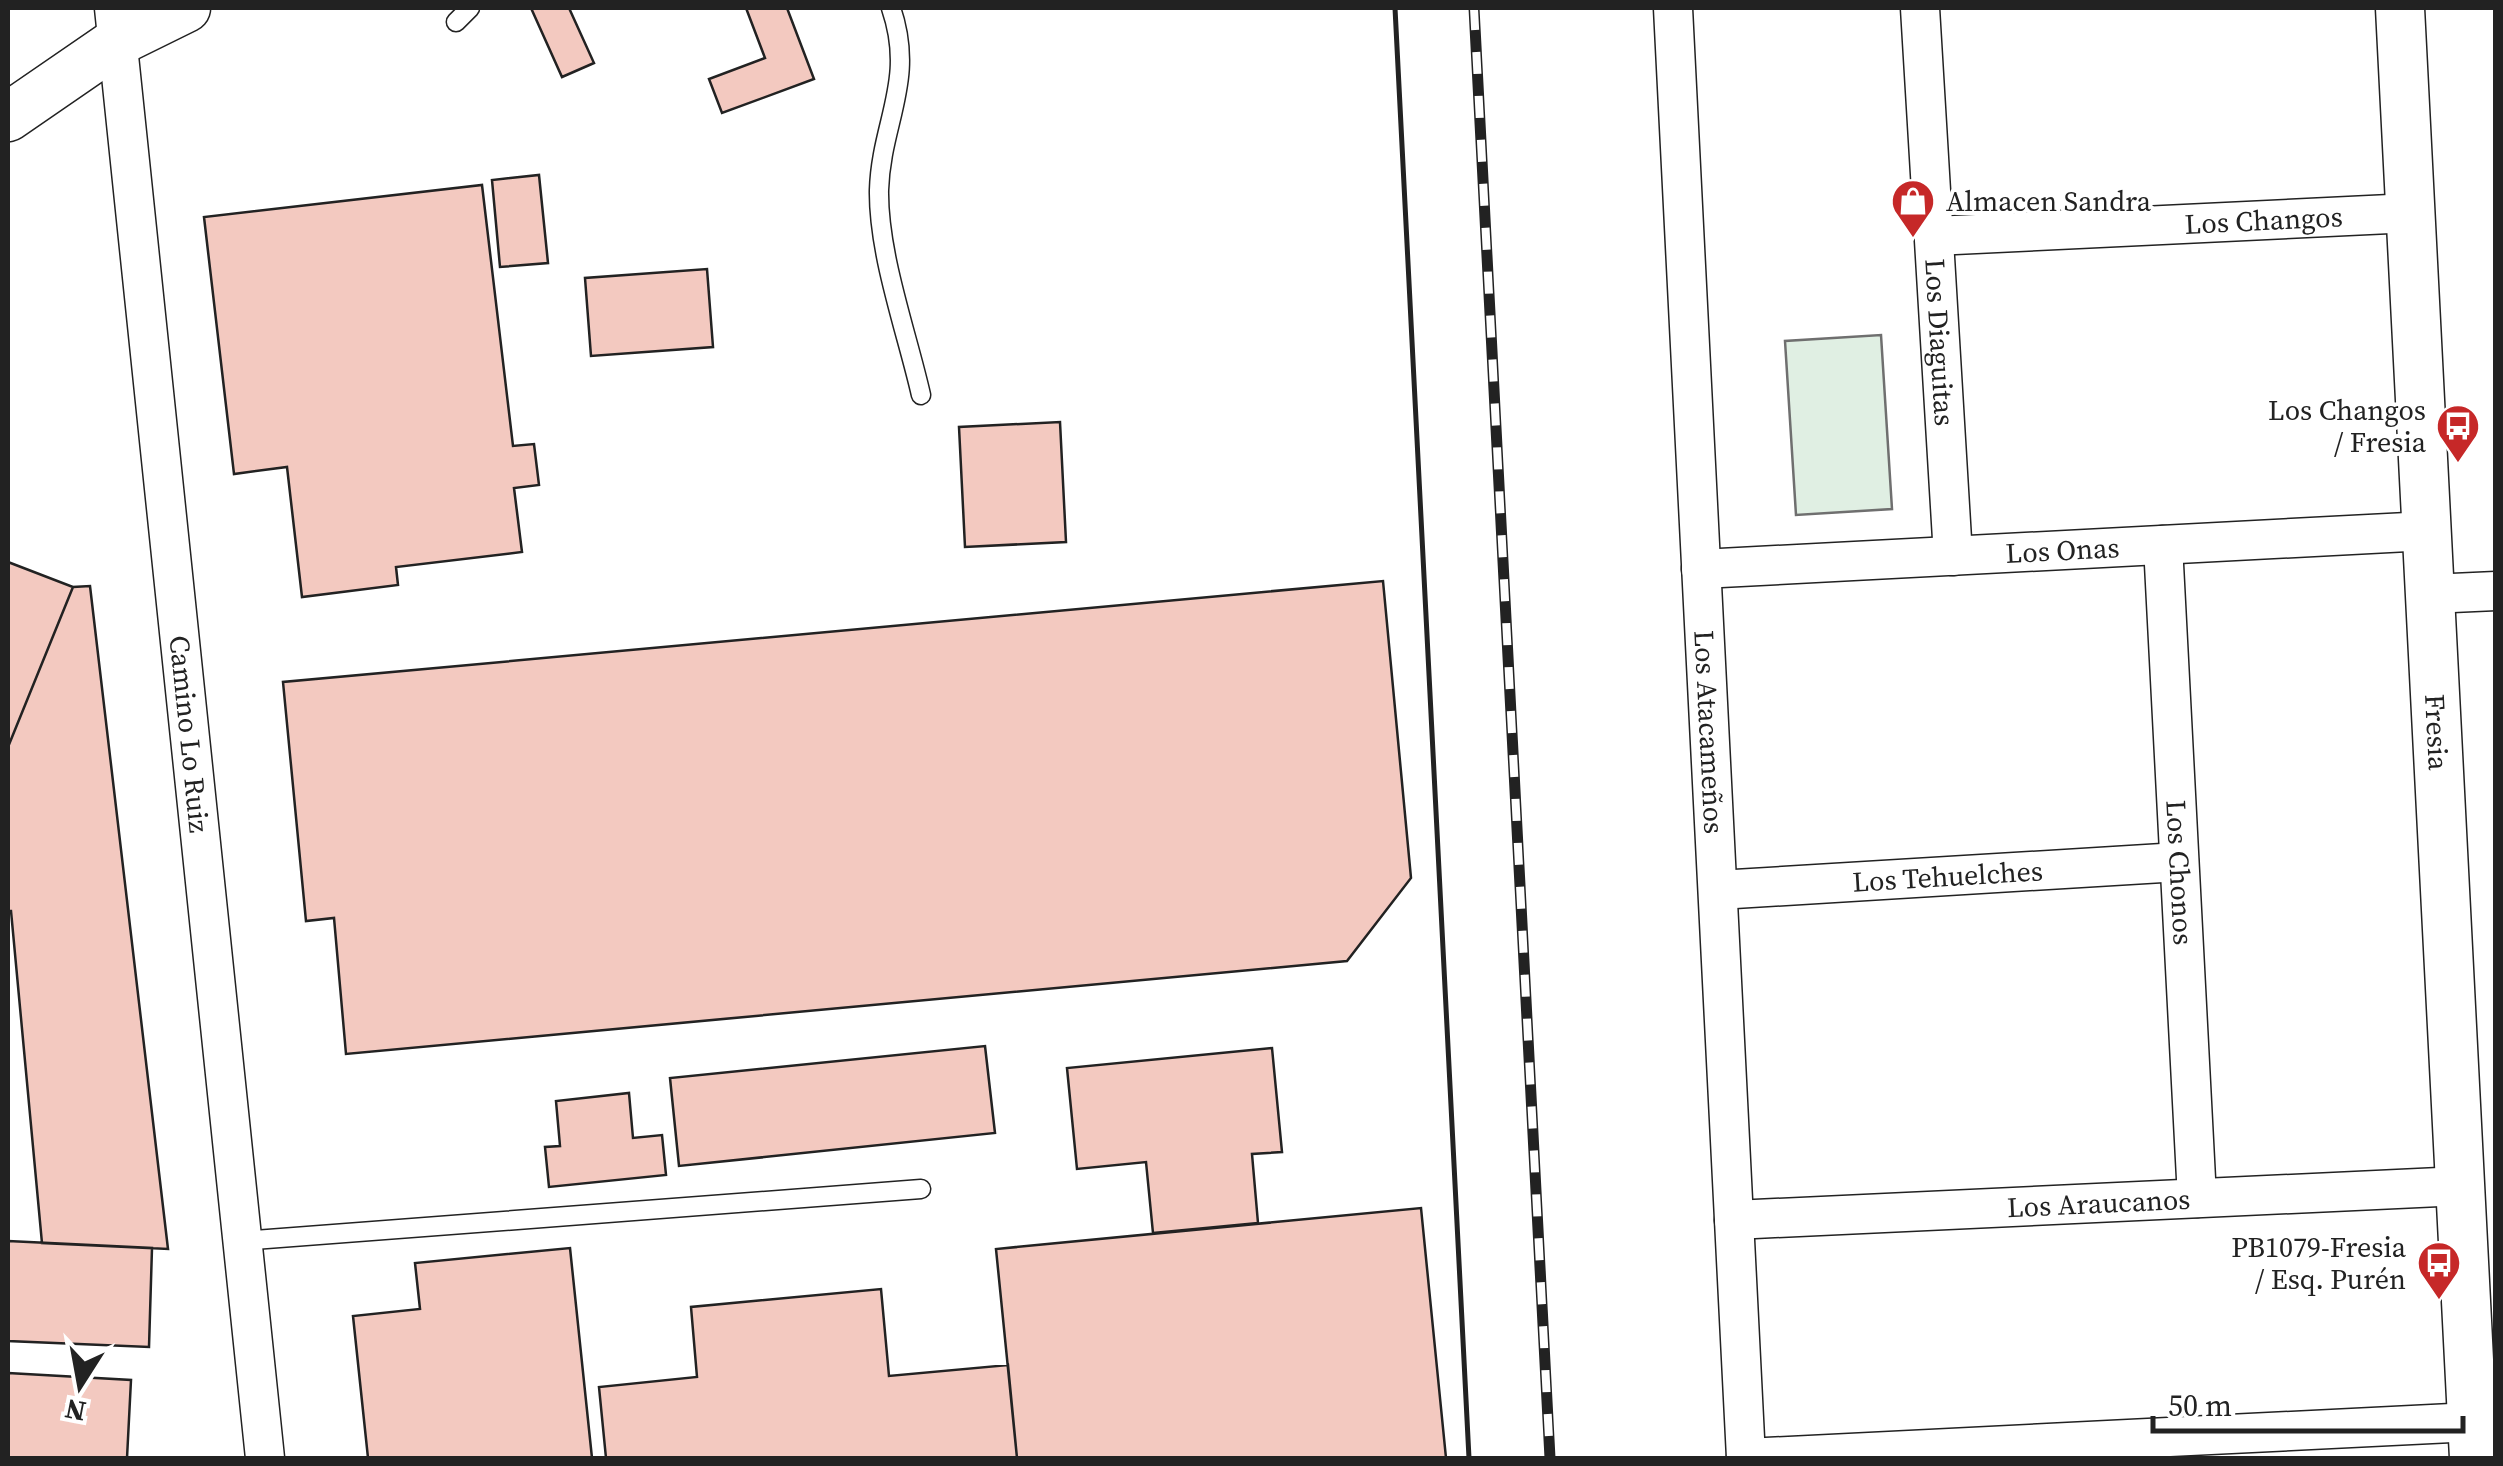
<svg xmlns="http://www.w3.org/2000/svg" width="2503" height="1466" font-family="'Source Serif 4',serif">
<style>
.green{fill:#e0efe3;stroke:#6f6f6f;stroke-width:2.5}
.building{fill:#f3c9c0;stroke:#222;stroke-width:2.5}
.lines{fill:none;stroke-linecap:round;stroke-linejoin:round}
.service-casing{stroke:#222;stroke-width:21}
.minor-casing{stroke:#222;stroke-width:41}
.tertiary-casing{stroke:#222;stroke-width:51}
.service{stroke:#fff;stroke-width:18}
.minor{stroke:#fff;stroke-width:38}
.tertiary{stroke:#fff;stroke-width:48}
.rail-casing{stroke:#222;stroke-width:11}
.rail{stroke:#fff;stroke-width:8;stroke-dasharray:22;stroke-linecap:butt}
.wall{stroke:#222;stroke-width:5}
.labels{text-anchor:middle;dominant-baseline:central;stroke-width:8;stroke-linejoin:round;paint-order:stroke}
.poi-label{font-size:28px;fill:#222;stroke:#fff;text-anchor:end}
.street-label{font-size:28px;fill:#222;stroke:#fff}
</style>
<rect width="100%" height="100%" fill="#fff"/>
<path class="green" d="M1881,335L1892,509L1796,515L1785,341Z"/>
<path class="building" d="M531,8H569L594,63L562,77Z
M746,8H787L814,79L722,113L709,79L765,58Z
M539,175L548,263L500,267L492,180Z
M482,185L513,446L534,444L539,485L514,488L522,552L396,567L398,585L302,597L287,467L234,474L204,217Z
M707,269L713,347L591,356L585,278Z
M1060,422L1066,542L965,547L959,427Z
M8,562L73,587L8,747Z
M1383,581L1411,878L1347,961L346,1054L334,918L306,921L283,682Z
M90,586L168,1249L42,1243L11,911H8V747L73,587Z
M985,1046L995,1133L679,1166L670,1078Z
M1272,1048L1282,1152L1252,1154L1258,1223L1153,1233L1146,1162L1077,1169L1067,1068Z
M629,1093L633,1138L662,1135L666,1175L549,1187L545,1147L560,1146L556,1101Z
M1421,1208L1446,1458H1017L996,1249Z
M8,1241L152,1248L149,1347L8,1341Z
M570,1248L592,1458H368L353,1316L420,1309L415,1263Z
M881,1289L889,1376L1008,1365L1017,1458H606L599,1387L697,1377L691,1307Z
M8,1373L131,1380L127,1458H8Z"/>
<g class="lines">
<g class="service-casing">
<path id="service" d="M891,8C916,81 881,122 879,190C878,254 907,333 921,395
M456,22L470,8
M242,1241L921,1189"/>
</g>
<g class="minor-casing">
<g id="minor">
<path id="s1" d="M114,8L265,1458"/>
<path id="s2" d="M1673,8L1746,1458"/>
<path id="s3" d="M1920,8L1953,556"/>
<path id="s4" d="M1934,236L2411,213"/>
<path id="s5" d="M2163,545L2197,1198"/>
<path id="s6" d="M1701,569L2427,531"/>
<path d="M2430,594L2496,591"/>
<path id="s7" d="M1718,890L2179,862"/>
<path id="s8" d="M1734,1220L2461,1186"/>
<path d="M1746,1458L2472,1422"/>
</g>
</g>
<g class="tertiary-casing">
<g id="tertiary">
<path id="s9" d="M2400,8L2474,1458"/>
<path d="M8,117L117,42L186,8"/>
</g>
</g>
<use href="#service" class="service"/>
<use href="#minor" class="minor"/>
<use href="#tertiary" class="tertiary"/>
<g class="rail-casing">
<path id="rail" d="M1474,8L1550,1458"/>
</g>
<use href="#rail" class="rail"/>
<path class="wall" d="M1395,8L1469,1458"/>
</g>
<defs>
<g id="shop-pin" transform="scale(2.25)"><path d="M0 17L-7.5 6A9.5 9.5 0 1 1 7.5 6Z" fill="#c62828" stroke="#fff"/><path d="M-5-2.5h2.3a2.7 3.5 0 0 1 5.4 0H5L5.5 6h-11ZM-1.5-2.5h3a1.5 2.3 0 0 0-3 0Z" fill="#fff"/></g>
<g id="bus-pin" transform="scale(2.25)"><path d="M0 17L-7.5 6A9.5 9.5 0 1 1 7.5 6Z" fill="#c62828" stroke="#fff"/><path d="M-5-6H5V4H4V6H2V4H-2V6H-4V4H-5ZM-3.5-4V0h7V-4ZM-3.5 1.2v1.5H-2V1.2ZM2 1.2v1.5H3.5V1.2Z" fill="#fff"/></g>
</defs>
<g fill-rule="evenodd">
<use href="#shop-pin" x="1913" y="201"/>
<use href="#bus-pin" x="2458" y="426"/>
<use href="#bus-pin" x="2439" y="1263"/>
</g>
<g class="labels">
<g class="poi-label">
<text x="1946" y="201" text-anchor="start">Almacen Sandra</text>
<text x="2426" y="410">Los Changos<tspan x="2426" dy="32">/ Fresia</tspan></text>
<text x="2406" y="1247">PB1079-Fresia<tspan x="2406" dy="32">/ Esq. Purén</tspan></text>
</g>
<g class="street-label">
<text stroke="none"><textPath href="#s4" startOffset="330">Los Changos</textPath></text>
<text stroke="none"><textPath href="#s3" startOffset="335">Los Diaguitas</textPath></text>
<text stroke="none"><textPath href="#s6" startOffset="362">Los Onas</textPath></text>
<text stroke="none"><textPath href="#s1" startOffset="730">Camino Lo Ruiz</textPath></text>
<text stroke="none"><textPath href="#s2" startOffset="725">Los Atacameños</textPath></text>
<text stroke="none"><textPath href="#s9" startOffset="725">Fresia</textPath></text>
<text stroke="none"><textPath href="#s5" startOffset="328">Los Chonos</textPath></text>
<text stroke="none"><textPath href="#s7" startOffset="230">Los Tehuelches</textPath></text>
<text stroke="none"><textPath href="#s8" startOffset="365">Los Araucanos</textPath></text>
</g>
</g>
<rect width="2503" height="1466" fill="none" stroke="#222222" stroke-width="20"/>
<g transform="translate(80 1386) rotate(191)" stroke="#ffffff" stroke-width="8" paint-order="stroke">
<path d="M0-8L18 38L0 25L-18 38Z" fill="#222222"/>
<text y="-15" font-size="28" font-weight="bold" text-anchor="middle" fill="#222222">N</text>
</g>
<path d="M2153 1416v15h310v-15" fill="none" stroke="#222222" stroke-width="5"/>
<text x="2168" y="1416" font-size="30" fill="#222222" stroke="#ffffff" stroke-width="8" paint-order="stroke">50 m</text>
</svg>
